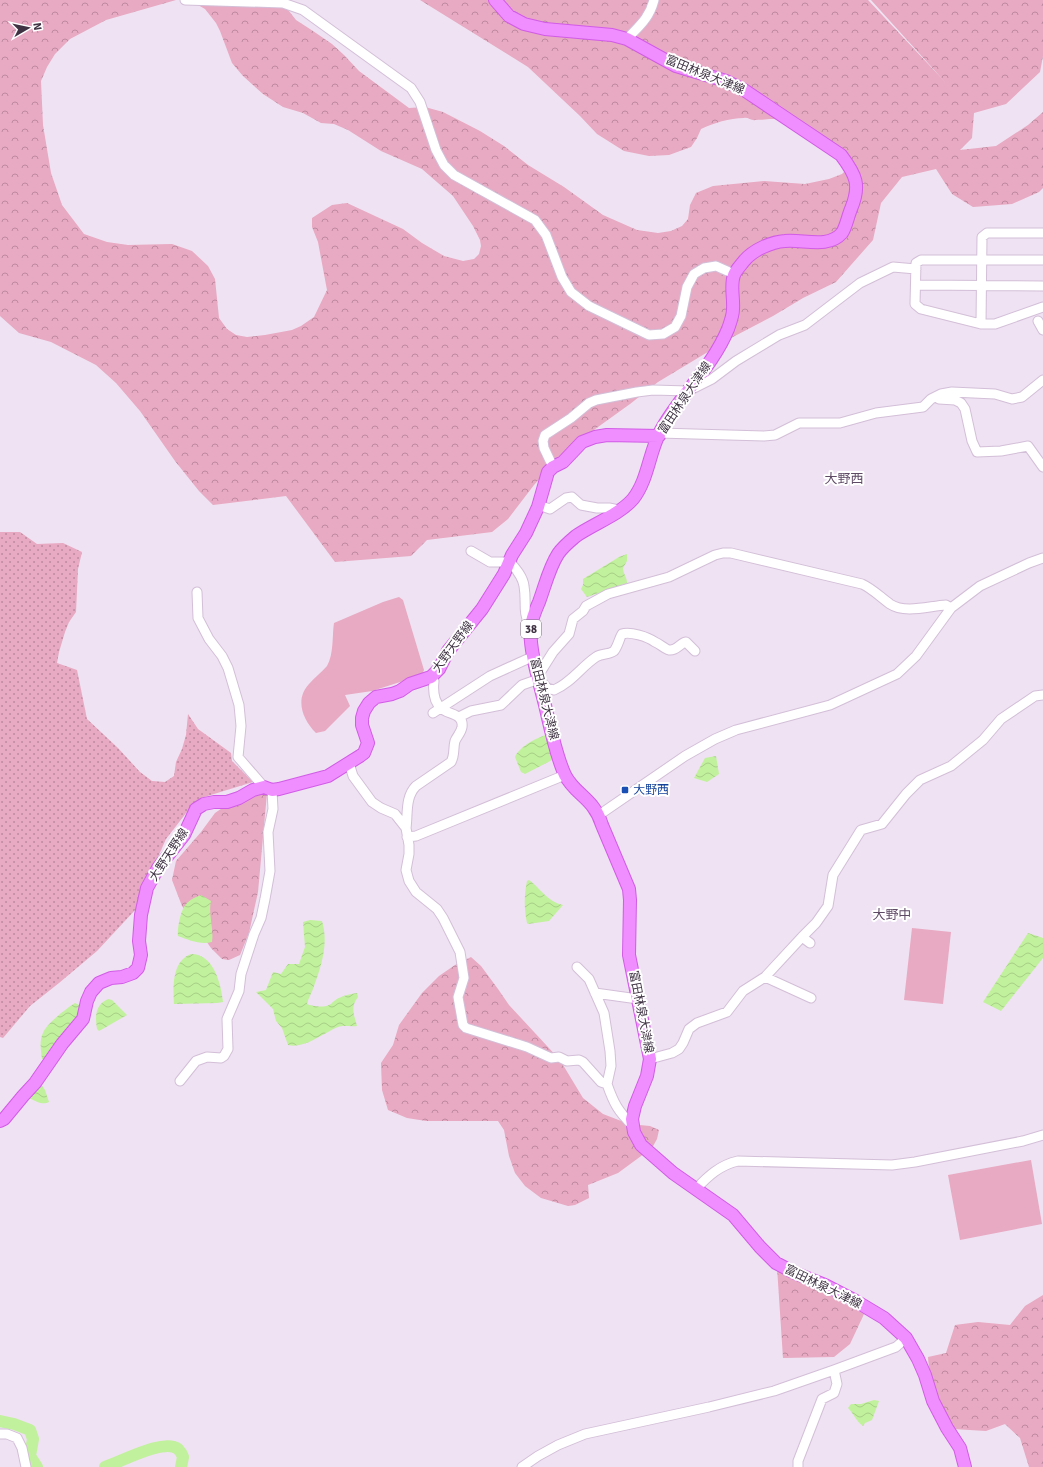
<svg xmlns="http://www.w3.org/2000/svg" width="1043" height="1467" font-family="Signika,'Noto Sans JP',sans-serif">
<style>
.green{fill:url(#green-dots)}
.forest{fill:url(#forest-crowns)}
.pitch{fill:#e8a9c2}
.water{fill:url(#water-waves)}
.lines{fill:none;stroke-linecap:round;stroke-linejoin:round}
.river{stroke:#c1f19c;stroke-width:12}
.minor-casing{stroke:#d3bfd8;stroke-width:11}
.major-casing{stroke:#d15ce6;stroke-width:14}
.minor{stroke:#fff;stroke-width:9}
.major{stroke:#f08eff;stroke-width:12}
.transit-dot{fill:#1a4fb4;stroke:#fff;stroke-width:1.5}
.labels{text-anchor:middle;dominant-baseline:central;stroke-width:4;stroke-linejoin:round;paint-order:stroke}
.shield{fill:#fff;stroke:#79707b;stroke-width:1}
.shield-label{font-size:11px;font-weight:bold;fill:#3f3343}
.street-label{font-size:12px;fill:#3f3343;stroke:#fff}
.transit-label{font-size:12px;fill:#164399;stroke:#fff;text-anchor:start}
.neighbourhood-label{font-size:13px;fill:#5f4a66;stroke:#fff}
</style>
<defs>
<pattern id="green-dots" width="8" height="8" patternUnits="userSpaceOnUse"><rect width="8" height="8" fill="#e8a9c2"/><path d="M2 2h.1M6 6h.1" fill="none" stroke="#bd8a9f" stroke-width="1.8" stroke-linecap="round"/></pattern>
<pattern id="forest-crowns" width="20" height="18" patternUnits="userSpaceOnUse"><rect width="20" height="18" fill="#e8a9c2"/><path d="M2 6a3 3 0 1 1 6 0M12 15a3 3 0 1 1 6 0" fill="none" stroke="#bd8a9f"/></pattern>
<pattern id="water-waves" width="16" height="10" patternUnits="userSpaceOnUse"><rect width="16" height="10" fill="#c1f19c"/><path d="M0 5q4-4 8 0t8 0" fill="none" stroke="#a7cf88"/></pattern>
</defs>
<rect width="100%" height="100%" fill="#efe2f2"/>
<path class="green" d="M0,532H20L37,544L63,543L82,552L78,569L76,612L69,622L65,632L59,652L57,663L77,670L87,719L118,748L140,772L152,781L165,782L174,776L176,762L182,749L186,735L188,714L198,729L231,753L232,761L253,782L201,798L190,808L166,839L154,866L137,908L97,951L59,983L30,1006L3,1038L0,1037Z"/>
<path class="forest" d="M0,0H176L106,20L70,39L55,54L47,67L41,81L43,125L51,173L62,205L84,234L107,242L128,245L172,244L192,251L208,266L215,279L219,318L227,329L236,335L247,337L265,335L292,330L301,326L314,317L327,290L318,242L312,227V218L332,205L347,203L403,229L422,243L444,256L463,261L474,259L479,254L481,246L480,240L473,226L453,196L422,169L381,151L348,130L334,124L321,123L303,113L283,107L263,94L243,76L232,63L220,31L216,23L205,9L191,1L285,6L296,20L313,31L332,44L344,55L359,71L409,108L425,107L443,112L480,131L504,146L528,165L564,187L603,215L637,230L658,233L671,231L682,226L688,219L690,205L696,193L713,186L764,181L805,184L829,179L842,174L846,170V163L781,120C770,118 766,120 756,120C751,121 748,117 744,118C729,118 714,123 701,129L697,138L691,147L669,155L649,156L624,151L597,134L580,116L528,67L420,0H868L946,83L871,0H1043V56L1040,72L1006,104L974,113L972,138L960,150L996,146L1028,125L1043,112V188L1039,192L1012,204L973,207L952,194L936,169L902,177L881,203L873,240L836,282L803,298L773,316L731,338L658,382L630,404L566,450L534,485L508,519L492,532L427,540L411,556L335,562L286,496L213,505L199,491L175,461L140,411L116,383L96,365L51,342L19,333L0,316Z
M267,793L258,892L249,933L240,955L229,960L222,959L211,948L182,906L172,880L176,861L201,832L215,813L231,802Z
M471,957L481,966L498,989L509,1005L560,1060L583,1098L603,1114L629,1124L650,1126L659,1130L657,1139L652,1148L618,1173L588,1185L589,1198L575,1205L568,1206L541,1198L525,1186L515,1173L509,1156L504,1130L498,1121H426L407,1118L388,1110L382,1090L381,1063L393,1045L399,1025L422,993L439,976L455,965Z
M777,1267L864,1314L850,1344L834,1357L783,1358Z
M1043,1295V1467H1029L1020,1438L1005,1424L986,1431L953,1429C940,1412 929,1379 928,1357L946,1353L955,1325L978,1322L1010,1325L1025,1306Z"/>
<path class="pitch" d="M399,597L403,600L424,670L422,675L372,691L345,695L350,706L325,731L316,733C302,719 295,699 309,684C314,678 322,672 327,666C334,654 332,636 334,623L383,602Z
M912,928L951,932L943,1004L904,1000Z
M1031,1160L1042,1224L960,1240L948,1175Z"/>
<path class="water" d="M627,554V561L623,568C623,574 627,577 627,583L587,597L581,589L583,585V579L619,557Z
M547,735L554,759L525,774L521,772L515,757C519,747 537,737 547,735Z
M716,756L719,774L707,782L694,778L705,758Z
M529,880C540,888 548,902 563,905L549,921L528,924L527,923C524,909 524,895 527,881Z
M201,895L211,901C208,915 214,928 212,942C200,945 189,940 178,936C177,928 181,908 187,903C191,899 196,897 201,895Z
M310,920L322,921C329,944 321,967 313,989C311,994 308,999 307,1004C311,1006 323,1008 329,1005C332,1004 335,999 339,998C345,995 351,994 357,993L358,997C350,1007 354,1015 357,1026C351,1027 343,1025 338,1027C323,1033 305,1049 288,1045L282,1028L276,1021L273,1009L256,992L266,990L273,972L281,974L288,964H299L305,947L303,922Z
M1028,933L1043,938V958L1001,1011L983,1002Z
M191,954C214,954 221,984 223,1002L217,1003L174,1004C173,987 172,961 191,954Z
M108,999L112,1000L127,1015L99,1031L97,1029C95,1017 95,1005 108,999Z
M75,1003L79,1005L80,1008L76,1018L60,1036L45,1059H42C41,1051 39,1041 43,1033C46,1024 67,1008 75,1003Z
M42,1086L45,1090L49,1102C42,1106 34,1100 27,1097L37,1087Z
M874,1400L879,1401L872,1420L865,1423L863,1426C856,1421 854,1414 848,1408L851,1404H861Z"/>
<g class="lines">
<path class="river" d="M0,1421L14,1424L30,1430L33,1439L30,1456L37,1467
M105,1467C121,1462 164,1438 178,1449C180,1451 182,1454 183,1457L181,1467"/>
<g class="minor-casing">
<path id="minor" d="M185,0L283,3L303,10L411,88L420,102L436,150L444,165L454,175L535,220L546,235L562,277L571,292L589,306L649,335L663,334L675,327L681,316L687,287L694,274L704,268L716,266L734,274
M627,39C639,26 649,19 654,0
M1043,260H921L916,263L915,304L921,309L981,324H995L1043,307
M916,285L1043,286
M1038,321L1043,330
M981,324L982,237L987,233H1043
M939,399L955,400L961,403L965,409L972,441L977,452L1001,451L1028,446L1043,467
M659,433L764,436L775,435L799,423H840L876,413L923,407L931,399L941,394L952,392L995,394L1012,399L1022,397L1043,380
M553,467L544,448L543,441L545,435L571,418L589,403L596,400L637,392L653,390L688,391L712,379L736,361L779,335L805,325L860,283L893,267L916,269
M538,505L550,509L566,498L572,497L581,505L597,508H609L619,510
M471,551L490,562H510C516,569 523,577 524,586C527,603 522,610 530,627
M197,592L198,618L209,639L222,656L228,668L239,705L241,726L238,757L264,787
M539,679L541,671L553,652L569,634L573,619L583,611L586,606L608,594L669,577L715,555L723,553H731L862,584C873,589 880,597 890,604C905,614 929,606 946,605L951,608
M539,679L547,688L554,690C571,683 581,667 596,657C602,653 609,655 614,651C618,646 619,639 622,634C630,631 648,637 655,642C660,644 665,649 669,650C677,651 680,643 686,642L695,651
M433,713L490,676L534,656
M459,717L471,711L501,705L522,685L539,679
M349,763L353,776L372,802L381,808L395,814L406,828L409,845V854L406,870L409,881L416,892L437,909L443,918L460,952L464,978L458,997L463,1025L466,1028L527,1047L551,1058L559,1057L567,1061L579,1060L583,1062L601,1082L607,1084C614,1104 618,1111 633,1126
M599,815L685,756L715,739L736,730L830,705L897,674L916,656L951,608L980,586L1029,563L1043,558
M406,828C408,814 405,797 416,786L451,762C455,755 453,748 455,741C457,736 461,733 462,727C464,713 448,715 441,708C433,701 433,690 434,681
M407,837L416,836L565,775
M810,943L802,937L816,923L828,906L833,875L861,830L882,824L906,794L920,780L951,766L983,740L1001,719L1035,696L1043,695
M577,967L589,979L604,1013L610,1051L611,1066L607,1084
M765,977L802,937
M595,993L638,999
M650,1059L672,1053L679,1049L683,1043L689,1029L697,1023L727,1012L743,991L765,977L811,998
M180,1081L196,1061L207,1057L221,1058L224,1056L228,1049L227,1019L239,991L241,974L254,934L261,918L265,899L270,871L268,832L273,809L272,790
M696,1189C708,1176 720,1165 738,1161L892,1165L915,1162L1023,1141L1043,1135
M0,1434H7L17,1438L22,1448L26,1467
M522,1467L538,1456L558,1445L585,1434L709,1407L774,1391L834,1370L896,1347L906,1338
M798,1467V1461L822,1399L834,1393L837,1384L834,1370"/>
</g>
<g class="major-casing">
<path id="major" d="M495,0L509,16L524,24L545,29L612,35L627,39L676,66L726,81L744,90L841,155C856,175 861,185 851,209C848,216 846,227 842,233C828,249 803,239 785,241C771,242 753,250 744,261C741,265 736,270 734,275C730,286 734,298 733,309C733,316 730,323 728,329C712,368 679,396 660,432C649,453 648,480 633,499C619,515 593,524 576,536C570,541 562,548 558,554C549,568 545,586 539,602C536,609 532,618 531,626C528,647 540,684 545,705C550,726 556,756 565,775C575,795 594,798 602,825L629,889L630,900L629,955L650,1059L647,1076L635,1106L632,1119L634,1132L641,1145L673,1173L733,1215L760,1247L776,1263L795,1273L825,1285L854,1300L884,1318L906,1338L918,1359L925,1375L933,1401L947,1428L960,1448L965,1467
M0,1121L4,1119L23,1096L35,1083L62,1044L83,1019L87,1001L91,992L99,983L111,978L122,977L133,973L138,968L141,955L139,941L141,915L147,888L158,868L184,835L196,809L204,804L214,802H227L239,798L253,790L264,787L272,790L279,789L328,776L360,756L364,753L368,743L362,725V718L364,711L369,703L376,697L392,694L400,691L410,684L431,677L439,669L448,651L482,609L504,574L512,555L526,533L538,507L548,472L553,467L563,462L582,442L595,437L607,435L659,436"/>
</g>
<use href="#minor" class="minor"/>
<use href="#major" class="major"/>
</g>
<rect class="transit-dot" x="621" y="786" width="8" height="8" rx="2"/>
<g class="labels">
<rect class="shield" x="521" y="620" width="20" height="18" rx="3"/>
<g class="shield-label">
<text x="531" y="629">38</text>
</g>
<g class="street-label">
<text transform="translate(705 75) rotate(22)">富田林泉大津線</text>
<text transform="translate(685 398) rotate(-56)">富田林泉大津線</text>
<text transform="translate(453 647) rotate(-54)">大野天野線</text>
<text transform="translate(544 699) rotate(76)">富田林泉大津線</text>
<text transform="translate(169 855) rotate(-57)">大野天野線</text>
<text transform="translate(641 1012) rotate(79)">富田林泉大津線</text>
<text transform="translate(823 1287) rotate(26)">富田林泉大津線</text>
</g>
<g class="transit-label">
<text x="633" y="790">大野西</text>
</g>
<g class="neighbourhood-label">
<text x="844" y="479">大野西</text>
<text x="892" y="915">大野中</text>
</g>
</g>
<g transform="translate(28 28) rotate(81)" stroke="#ffffff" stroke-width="3" paint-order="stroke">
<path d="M0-3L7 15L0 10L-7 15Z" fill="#3f3343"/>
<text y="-6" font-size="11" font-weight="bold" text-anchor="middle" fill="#3f3343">N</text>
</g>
</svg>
